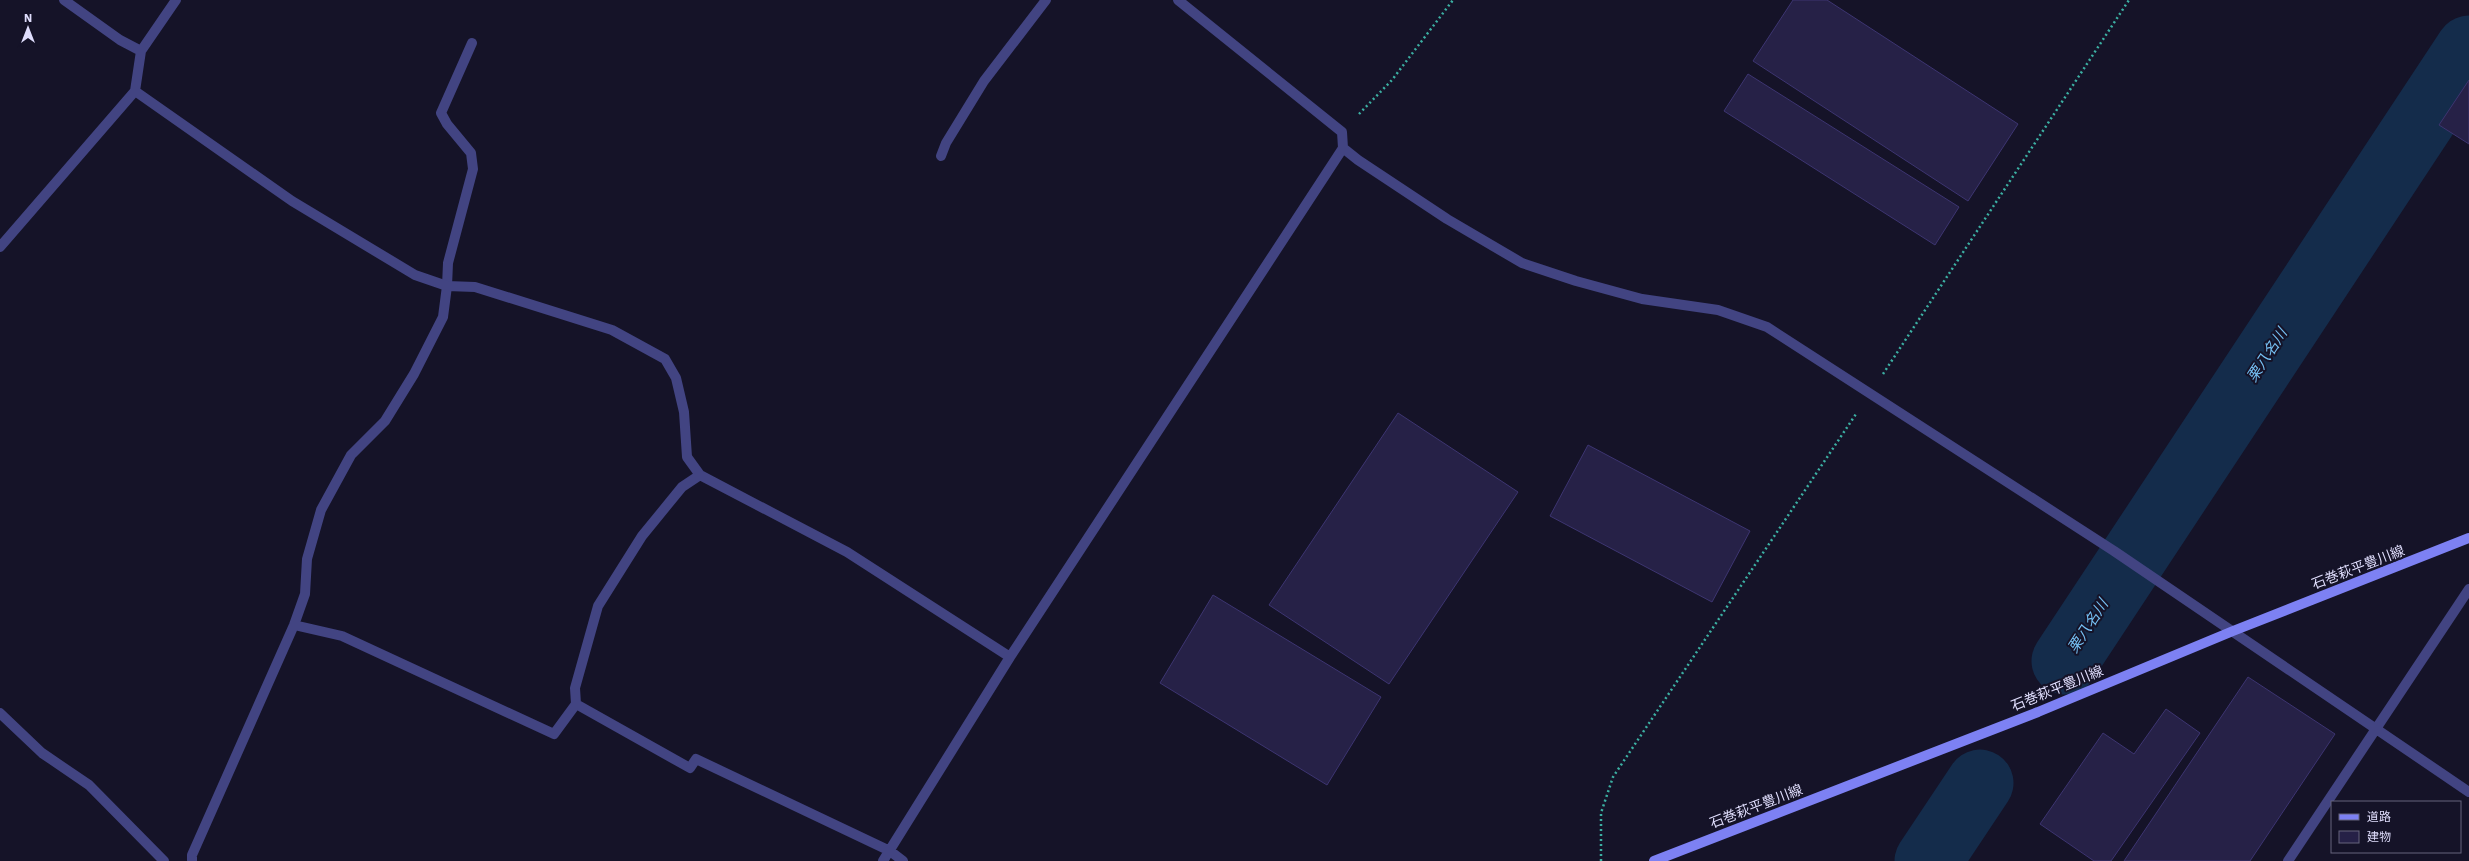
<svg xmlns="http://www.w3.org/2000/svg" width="2469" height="861" font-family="'Work Sans','Noto Sans JP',sans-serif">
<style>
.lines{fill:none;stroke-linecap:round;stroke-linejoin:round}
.river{stroke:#142c4b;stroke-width:67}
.building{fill:#262147;stroke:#3d3571}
.path{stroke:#3cb0a3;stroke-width:2.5;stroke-dasharray:2 3;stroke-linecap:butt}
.lane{stroke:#424482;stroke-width:10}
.street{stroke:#424482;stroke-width:10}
.secondary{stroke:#7d81f3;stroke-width:10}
.labels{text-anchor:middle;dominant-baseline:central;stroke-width:4;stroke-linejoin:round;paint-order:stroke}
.street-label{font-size:14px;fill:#dfddfc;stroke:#151328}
.water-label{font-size:15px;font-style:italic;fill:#75bff2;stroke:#151328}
</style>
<rect width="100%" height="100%" fill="#151328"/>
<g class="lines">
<path class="river" d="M2065,661L2469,49
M1928,861L1980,783"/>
</g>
<path class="building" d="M1793,0H1827L2018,124L1968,201L1753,61Z
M1748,74L1959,207L1935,245L1724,111Z
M2469,80V144L2439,125Z
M1398,413L1518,492L1389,684L1269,605Z
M1588,445L1750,531L1712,602L1550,516Z
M1213,595L1381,697L1327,785L1160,683Z
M2248,677L2335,734L2250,861H2124Z
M2166,709L2200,733L2111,861H2094L2040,824L2103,733L2134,754Z"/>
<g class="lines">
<path class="path" d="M1359,114L1392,80L1453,0
M1883,374L2129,0
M1601,861V813L1613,777L1856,414"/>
<path class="lane" d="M941,156L946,143L984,81L1046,0
M447,286L448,263L473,169L471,153L447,124L441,113L472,43"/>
<path class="street" d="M64,0L120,40L141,51
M1178,0L1342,132L1343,148L1358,160L1447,219L1522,263L1576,281L1642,299L1718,310L1767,327L2114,551L2469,792
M135,91L292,201L415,275L447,286L475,287L612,330L665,359L676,378L684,412L687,457L700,475L682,487L642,536L598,606L575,688L576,704L554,734L342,636L294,625
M0,247L135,91L141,51L176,0
M700,475L847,552L1010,657
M576,704L690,768L696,759L890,851L903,861
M0,713L42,753L89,785L164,861
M192,861V855L294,625L305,594L307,559L321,510L351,455L385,421L414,374L443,317L447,286
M883,861L1010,657L1343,148
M2288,861L2469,589"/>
<path class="secondary" d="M1654,861L2038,712L2233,631L2469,538"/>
</g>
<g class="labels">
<g class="street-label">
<text transform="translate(2358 567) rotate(-21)">石巻萩平豊川線</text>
<text transform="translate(2057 688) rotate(-22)">石巻萩平豊川線</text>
<text transform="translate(1756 806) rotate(-21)">石巻萩平豊川線</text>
</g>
<g class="water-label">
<text transform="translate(2267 355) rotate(-57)">栗八名川</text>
<text transform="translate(2088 626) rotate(-57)">栗八名川</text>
</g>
</g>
<rect x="2331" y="801" width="130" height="52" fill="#151328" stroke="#66647d"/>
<rect x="2339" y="814" width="20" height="6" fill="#7d81f3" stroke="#66647d"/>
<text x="2367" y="821" font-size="12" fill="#dfddfc">道路</text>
<rect x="2339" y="831" width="20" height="12" fill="#262147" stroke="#66647d"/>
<text x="2367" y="841" font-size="12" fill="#dfddfc">建物</text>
<g transform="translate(28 28)" stroke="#151328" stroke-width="3" paint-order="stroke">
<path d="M0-3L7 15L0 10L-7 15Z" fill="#dfddfc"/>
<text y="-6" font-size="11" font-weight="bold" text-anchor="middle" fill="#dfddfc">N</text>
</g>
</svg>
